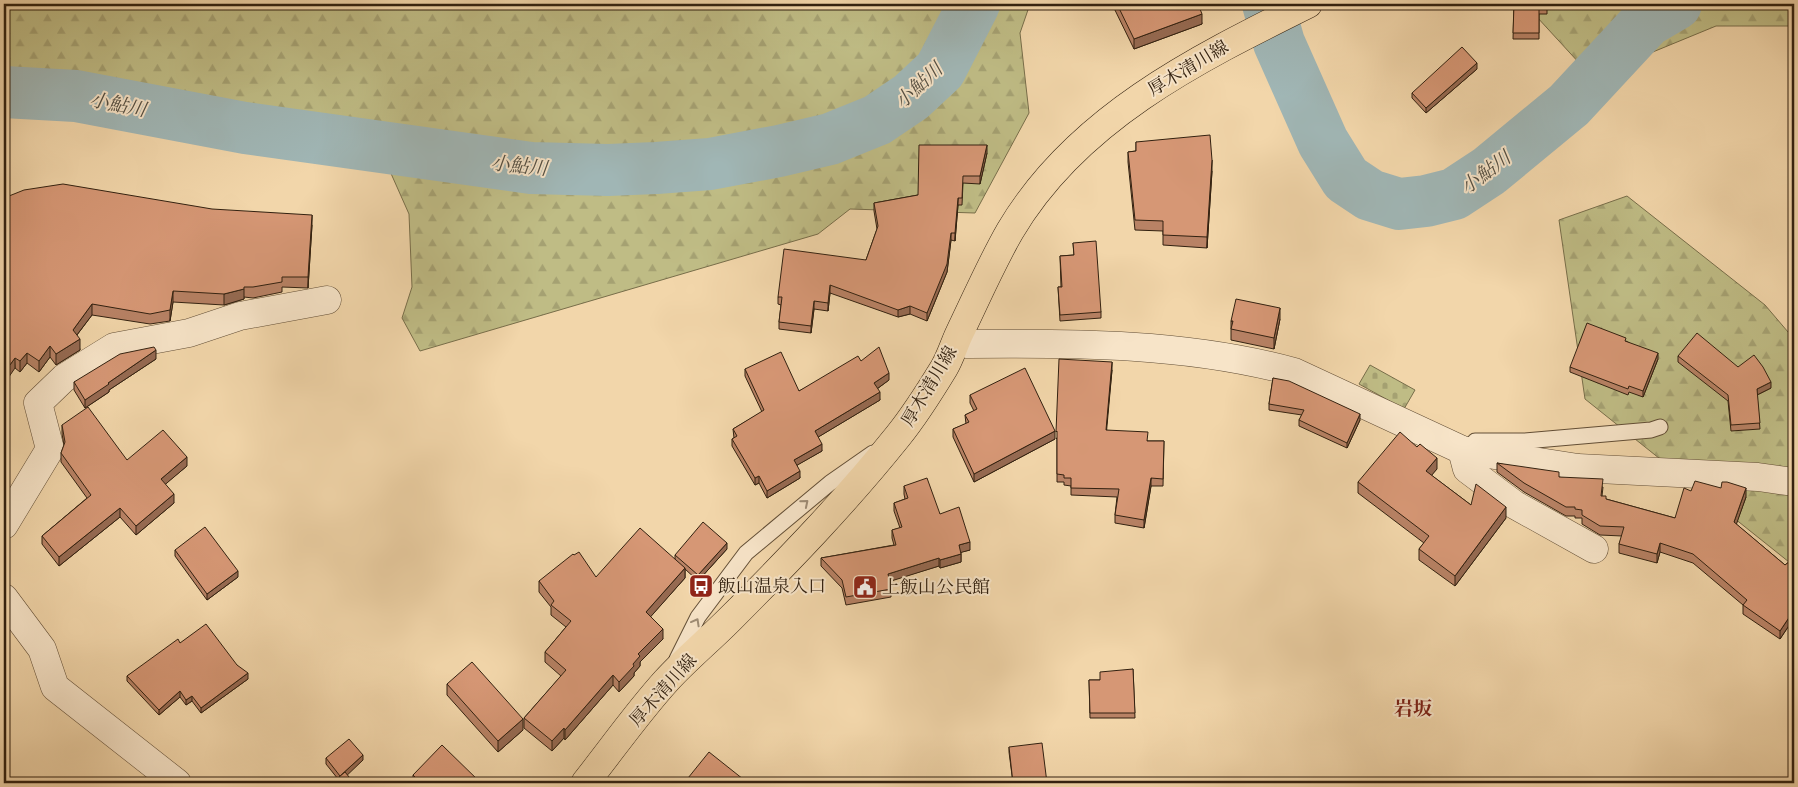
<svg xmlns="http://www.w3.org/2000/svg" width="1798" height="787" font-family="Cardo,'Noto Serif JP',serif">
<defs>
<pattern id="forest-firs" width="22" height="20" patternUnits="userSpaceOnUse" patternTransform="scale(1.25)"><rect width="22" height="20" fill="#bfbc85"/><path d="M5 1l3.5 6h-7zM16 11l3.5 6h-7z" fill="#a5a172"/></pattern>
<pattern id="cemetery-stones" width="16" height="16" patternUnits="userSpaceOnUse" patternTransform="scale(1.25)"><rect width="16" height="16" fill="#bfbc85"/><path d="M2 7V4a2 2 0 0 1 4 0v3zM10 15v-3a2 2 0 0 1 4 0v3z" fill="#a5a172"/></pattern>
</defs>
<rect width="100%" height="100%" fill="#f2d6aa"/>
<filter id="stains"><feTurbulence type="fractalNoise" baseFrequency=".004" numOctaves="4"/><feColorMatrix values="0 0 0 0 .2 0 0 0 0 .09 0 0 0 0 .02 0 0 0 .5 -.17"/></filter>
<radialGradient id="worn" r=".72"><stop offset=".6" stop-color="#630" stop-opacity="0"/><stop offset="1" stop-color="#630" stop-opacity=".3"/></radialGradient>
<g fill="url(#forest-firs)" stroke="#786e4a">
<polygon points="4,4 1030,4 1020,33 1029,113 975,213 850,209 818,234 420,351 402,318 412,287 409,214 389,169 258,149 201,108 97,93 4,89"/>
<polygon points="1525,4 1794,4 1794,26 1716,26 1592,77"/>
<polygon points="1627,196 1765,305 1794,339 1794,566 1585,399 1559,220"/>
</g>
<polygon fill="url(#cemetery-stones)" stroke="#786e4a" points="1370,365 1415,390 1404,409 1359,384"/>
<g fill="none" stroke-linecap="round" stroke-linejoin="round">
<g stroke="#a0b6b5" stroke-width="52">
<polyline points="1268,4 1279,43 1323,142 1346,179 1370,195 1399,204 1426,201 1454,194 1489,171 1569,105 1647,21 1676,4"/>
<polyline points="4,92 76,96 245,128 531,168 608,170 656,168 710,164 779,151 830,139 877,120 911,97 940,70 974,4"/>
</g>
<defs>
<g id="lane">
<polyline points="1475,441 1525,441 1651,430 1660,427"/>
<polyline points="677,659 698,617 746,553 830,483 873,453"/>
</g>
<g id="street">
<path d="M957 340 968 344C1077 343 1188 343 1294 372L1462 450 1578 468 1758 477 1794 482"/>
<polyline points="1462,450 1467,469 1515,505 1594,549"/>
<polyline points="4,525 50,449 38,403 64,378 114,347 189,333 240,316 327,300"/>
<polyline points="4,598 42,649 55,687 177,783"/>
</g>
<path id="primary" d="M585 783C612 749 637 713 666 681 685 660 708 641 729 620 788 561 846 501 898 436 915 415 930 391 944 368 950 358 954 345 959 334 976 299 991 264 1010 231 1076 119 1195 60 1308 4"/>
</defs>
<use href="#lane" stroke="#624e36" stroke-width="17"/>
<use href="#street" stroke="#624e36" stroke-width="29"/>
<use href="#primary" stroke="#322110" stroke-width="29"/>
<use href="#lane" stroke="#f7e4c8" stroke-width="15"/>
<use href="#street" stroke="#f7e4c8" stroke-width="28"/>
<use href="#primary" stroke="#f2d6aa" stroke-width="28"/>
</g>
<g fill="#b88265" stroke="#322110">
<polygon points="1112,4 1198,4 1202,24 1134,49"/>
<polygon points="1514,4 1547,4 1547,14 1539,14 1539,39 1513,39"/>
<polygon points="1477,69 1426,113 1412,98 1412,93"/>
<polygon points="1136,142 1212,171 1207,248 1163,245 1163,231 1135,230 1128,162 1128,152 1136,151"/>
<polygon points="987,153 980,184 963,183 962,205 958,205 955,241 951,240 947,272 927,321 910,314 898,317 830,293 828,311 814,309 811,333 779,329 779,322 781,305 778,304 778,297 866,260 877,229 874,211 874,203 918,195"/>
<polygon points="4,198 312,225 308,288 282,287 282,292 253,298 244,297 244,299 224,305 173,302 170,321 150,324 92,315 77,335 80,350 56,365 50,357 39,372 27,363 20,372 15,368"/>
<polygon points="1073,243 1101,312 1101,318 1060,321 1058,287 1061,287 1060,256 1074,255"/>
<polygon points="1280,319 1274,349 1231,340 1231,321"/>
<polygon points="1626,341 1658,359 1643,397 1629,392 1628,395 1570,372 1570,367"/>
<polygon points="1678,356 1738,367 1771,388 1757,395 1760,429 1731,431 1728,401 1678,362"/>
<polygon points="156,359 109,390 109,392 85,408 74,390 74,382"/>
<polygon points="861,361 889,380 877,389 880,400 818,437 822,451 797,465 800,478 767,498 759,483 755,485 732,446 732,439 734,438 733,429 762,412 745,376 745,369 799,391"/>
<polygon points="1112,370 1106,430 1148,441 1164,441 1163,486 1151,486 1144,528 1115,523 1115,515 1117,497 1071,495 1071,486 1064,485 1064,482 1057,482 1057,438 1056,439"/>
<polygon points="1273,378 1360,420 1347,448 1299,426 1299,420 1302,415 1269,410 1269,404"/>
<polygon points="970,395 1055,439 974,482 953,437 953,429 966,424 965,415 974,411 970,403"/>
<polygon points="62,425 127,460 187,466 165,484 174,503 136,535 120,517 59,566 42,544 42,536 87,498 61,462 61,453 64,445 62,434"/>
<polygon points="1497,463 1559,477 1603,487 1602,496 1606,499 1675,518 1691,491 1746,497 1736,524 1785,565 1794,558 1794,623 1792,621 1780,639 1743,614 1743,605 1693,563 1660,552 1657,563 1619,553 1619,544 1622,536 1600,535 1582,524 1582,518 1575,518 1575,516 1566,516 1524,492 1497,472"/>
<polygon points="1437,469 1431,475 1471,505 1506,518 1455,586 1419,560 1419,549 1424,543 1358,493 1358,482"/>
<polygon points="904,486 940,514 970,550 961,552 961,562 940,568 939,566 889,581 891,589 891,597 846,605 842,588 821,566 821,558 894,545 892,538 892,530 900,528 894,511 894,503 905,499 904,494"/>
<polygon points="727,549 698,581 685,569 685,578 650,617 663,639 640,662 640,666 634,673 634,676 619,692 613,685 565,740 564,738 552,751 524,728 524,718 561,676 545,662 545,652 566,627 551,615 551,607 539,592 539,581 596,577 675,559 675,555"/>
<polygon points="175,550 238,577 207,600 175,556"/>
<polygon points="180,643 237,665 248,679 201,713 192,701 186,705 180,697 159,715 127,681 127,676"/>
<polygon points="1133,669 1135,718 1090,718 1089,680 1100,680"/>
<polygon points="447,684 523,730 498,752 447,695"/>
<polygon points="1009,747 1047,783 1013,783 1009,752"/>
<polygon points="326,758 363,760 338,779 326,764"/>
<polygon points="413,775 481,783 413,783"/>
</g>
<g fill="#966a52" stroke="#322110">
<polygon points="1202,14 1202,24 1134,49 1134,39"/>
<polygon points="1477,63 1477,69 1426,113 1426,108"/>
<polygon points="987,145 987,153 980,184 980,176"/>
<polygon points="1212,160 1212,171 1207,248 1207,237"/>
<polygon points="958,198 958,205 955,241 955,233"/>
<polygon points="312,215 312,225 308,288 308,277"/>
<polygon points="951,233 951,240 947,272 927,321 927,313"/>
<polygon points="830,285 830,293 828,311 828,303"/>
<polygon points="244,289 244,299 224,305 224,294"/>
<polygon points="173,291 173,302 170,321 170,310"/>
<polygon points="814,301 814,309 811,333 811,326"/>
<polygon points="92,304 92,315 73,340 73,330"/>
<polygon points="910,306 910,314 898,317 898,310"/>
<polygon points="1280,308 1280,319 1274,349 1274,338"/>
<polygon points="80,339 80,350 56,365 56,354"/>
<polygon points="50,346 50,357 39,372 39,361"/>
<polygon points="156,350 156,359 109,390 109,392 85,408 85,400 108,383"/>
<polygon points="27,353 27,363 20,372 20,361"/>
<polygon points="1658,353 1658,359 1643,397 1643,391"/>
<polygon points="15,358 15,368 4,384 4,373"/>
<polygon points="1112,362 1112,370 1106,437 1106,430"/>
<polygon points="889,373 889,380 874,391 874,383"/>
<polygon points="1771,382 1771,388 1757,395 1757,389"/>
<polygon points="880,392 880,400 815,439 815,431"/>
<polygon points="1360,414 1360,420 1347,448 1347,443"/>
<polygon points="1055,431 1055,439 974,482 974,474"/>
<polygon points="822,444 822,451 794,467 794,460"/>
<polygon points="187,457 187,466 161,488 161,479"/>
<polygon points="1437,458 1437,469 1426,482 1426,471"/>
<polygon points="800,471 800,478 767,498 767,491"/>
<polygon points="759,476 759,483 755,485 755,478"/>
<polygon points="1151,478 1151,486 1144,528 1144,520"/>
<polygon points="1746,488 1746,497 1734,531 1734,522"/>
<polygon points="174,494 174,503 136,535 136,526"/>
<polygon points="1506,507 1506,518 1455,586 1455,576"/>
<polygon points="120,508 120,517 59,566 59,557"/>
<polygon points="970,542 970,550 959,553 959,545"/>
<polygon points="727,543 727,549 698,581 698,575"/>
<polygon points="1660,543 1660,552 1657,563 1657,554"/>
<polygon points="961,554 961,562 940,568 940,560"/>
<polygon points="939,558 939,566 888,582 888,574"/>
<polygon points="685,568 685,578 646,622 646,612"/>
<polygon points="238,571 238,577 207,600 207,594"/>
<polygon points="1792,613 1792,621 1780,639 1780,631"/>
<polygon points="663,629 663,639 640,662 640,666 634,673 634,676 619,692 619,682 638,654"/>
<polygon points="248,673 248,679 201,713 201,708"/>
<polygon points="613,675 613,685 565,740 565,730"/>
<polygon points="180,691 180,697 159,715 159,710"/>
<polygon points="192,696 192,701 186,705 186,700"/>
<polygon points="523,719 523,730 498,752 498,741"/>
<polygon points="564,728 564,738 552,751 552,741"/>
<polygon points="363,755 363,760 340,782 340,776"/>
</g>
<g fill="#d69775" stroke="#322110">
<polygon points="1117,4 1198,4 1202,14 1134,39"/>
<polygon points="1514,4 1547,4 1547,9 1539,9 1539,33 1513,33"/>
<polygon points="1462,47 1477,63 1426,108 1412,93"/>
<polygon points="1210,135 1212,160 1207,237 1163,235 1163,221 1135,220 1128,152 1136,151 1136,142"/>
<polygon points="919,145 987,145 980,176 963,176 962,198 958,198 955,233 951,233 947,264 927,313 910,306 898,310 830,285 828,303 814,301 811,326 779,322 782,297 778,297 784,249 866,260 878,226 874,203 918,195"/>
<polygon points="63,184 212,209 312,215 308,277 282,277 282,282 253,287 244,287 244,289 224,294 173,291 170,310 150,314 92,304 73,330 80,339 56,354 50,346 39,361 27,353 20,361 15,358 4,373 4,198 24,190"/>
<polygon points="1096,241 1101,312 1060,315 1058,287 1062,287 1060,256 1074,255 1073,243"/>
<polygon points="1236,299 1280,308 1274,338 1231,329 1233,321 1231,321"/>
<polygon points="1587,323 1626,338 1625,341 1658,353 1643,391 1629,386 1628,389 1570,367"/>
<polygon points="1697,333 1738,367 1754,355 1763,367 1771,382 1757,389 1760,423 1731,425 1728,395 1678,356"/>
<polygon points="154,347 156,350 108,383 109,384 85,400 74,382 120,354"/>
<polygon points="879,347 889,373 874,383 880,392 815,431 822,444 794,460 800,471 767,491 759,476 755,478 732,439 737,436 733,429 764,410 745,369 781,352 799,391 858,356 861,361"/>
<polygon points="1059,359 1112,362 1106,430 1148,432 1147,441 1164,441 1163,479 1151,478 1144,520 1115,515 1119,489 1071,488 1071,478 1064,478 1064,475 1057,474 1057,431 1056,432"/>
<polygon points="1025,368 1055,431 974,474 953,429 969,422 965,415 977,409 970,395"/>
<polygon points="1273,378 1289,381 1360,414 1347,443 1299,420 1304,410 1269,404"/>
<polygon points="88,407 127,460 163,430 187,457 161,479 174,494 136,526 120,508 59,557 42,536 91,495 61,453 65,442 62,425"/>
<polygon points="1400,432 1417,447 1420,444 1437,458 1426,471 1471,505 1476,484 1506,507 1455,576 1419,549 1429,536 1358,482"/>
<polygon points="1497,463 1559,472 1559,477 1603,479 1601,496 1606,496 1606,499 1675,518 1684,488 1691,491 1695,481 1721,488 1722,482 1727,482 1746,488 1734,522 1785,565 1794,558 1794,614 1792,613 1780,631 1743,605 1747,600 1693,554 1660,543 1657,554 1619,544 1624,527 1600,526 1582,515 1582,510 1575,509 1575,507 1566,507 1524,483"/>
<polygon points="927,478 940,514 959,507 970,542 959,545 961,554 940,560 939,558 888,574 891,589 846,597 842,580 821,558 896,545 892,530 902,527 894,503 908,498 904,486"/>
<polygon points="703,522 727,543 698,575 675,555"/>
<polygon points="205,527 238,571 207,594 175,550"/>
<polygon points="640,528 685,568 646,612 663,629 638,654 640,656 633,664 634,666 619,682 613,675 565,730 564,728 552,741 524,718 566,670 545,652 571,621 551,605 554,601 539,581 573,554 574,555 579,552 596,577"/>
<polygon points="206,624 237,665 248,673 201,708 192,696 186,700 180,691 159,710 127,676 178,639 180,643"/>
<polygon points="472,662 523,719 498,741 447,684"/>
<polygon points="1133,669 1135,713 1090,713 1089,680 1100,680 1100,672"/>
<polygon points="349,739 363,755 340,776 326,758"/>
<polygon points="1042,743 1047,783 1013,783 1009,747"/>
<polygon points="442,745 481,783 421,783 413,775"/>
<polygon points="709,752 748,783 684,783"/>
<polygon points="345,772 354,783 332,783"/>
</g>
<defs><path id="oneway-chevron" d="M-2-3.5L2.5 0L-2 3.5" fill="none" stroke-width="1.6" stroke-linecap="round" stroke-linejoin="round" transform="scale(1.25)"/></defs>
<g stroke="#9e8c75">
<use href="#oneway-chevron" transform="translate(805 503) rotate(-40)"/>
<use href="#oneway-chevron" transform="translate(696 622) rotate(-61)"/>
</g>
<defs>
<symbol id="bus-square" viewBox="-11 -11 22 22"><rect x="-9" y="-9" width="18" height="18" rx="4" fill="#8f2418" stroke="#f7e4c8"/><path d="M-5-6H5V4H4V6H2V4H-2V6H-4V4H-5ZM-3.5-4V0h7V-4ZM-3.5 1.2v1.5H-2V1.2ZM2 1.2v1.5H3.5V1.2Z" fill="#fff"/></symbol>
<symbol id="civic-square" viewBox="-11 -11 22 22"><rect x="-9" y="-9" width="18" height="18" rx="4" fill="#8f2418" stroke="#f7e4c8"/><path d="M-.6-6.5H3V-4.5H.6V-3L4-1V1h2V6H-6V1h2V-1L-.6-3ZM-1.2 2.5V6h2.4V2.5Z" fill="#fff"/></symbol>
</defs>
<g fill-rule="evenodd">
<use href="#bus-square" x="687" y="572" width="28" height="28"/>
<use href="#civic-square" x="851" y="573" width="28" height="28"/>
</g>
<g text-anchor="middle" stroke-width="4" stroke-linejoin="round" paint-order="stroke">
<g font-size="18" fill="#322110" stroke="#f7e4c8">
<text transform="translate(1188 68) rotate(-31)" y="6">厚木清川線</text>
<text transform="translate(929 386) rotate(-59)" y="6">厚木清川線</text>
<text transform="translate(663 690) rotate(-48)" y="6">厚木清川線</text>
</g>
<g font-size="18" fill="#322110" stroke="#f7e4c8" text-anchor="start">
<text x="718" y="592">飯山温泉入口</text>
<text x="882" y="593">上飯山公民館</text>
</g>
<g font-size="19" font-style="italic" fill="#534e42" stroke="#f7e4c8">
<text transform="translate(918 85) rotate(-43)" y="7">小鮎川</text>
<text transform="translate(118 104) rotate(11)" y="7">小鮎川</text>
<text transform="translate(519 165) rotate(6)" y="7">小鮎川</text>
<text transform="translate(1485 172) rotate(-37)" y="7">小鮎川</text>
</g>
<g font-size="19" font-weight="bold" fill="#7a1f14" stroke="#f7e4c8">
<text x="1413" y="715">岩坂</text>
</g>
</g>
<rect width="1798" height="787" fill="none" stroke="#f2d6aa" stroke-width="20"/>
<rect x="5" y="5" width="1788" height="777" fill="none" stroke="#322110" stroke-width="2.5"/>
<rect x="10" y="10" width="1778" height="767" fill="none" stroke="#322110"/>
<rect width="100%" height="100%" filter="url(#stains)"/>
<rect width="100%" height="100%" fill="url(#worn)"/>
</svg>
